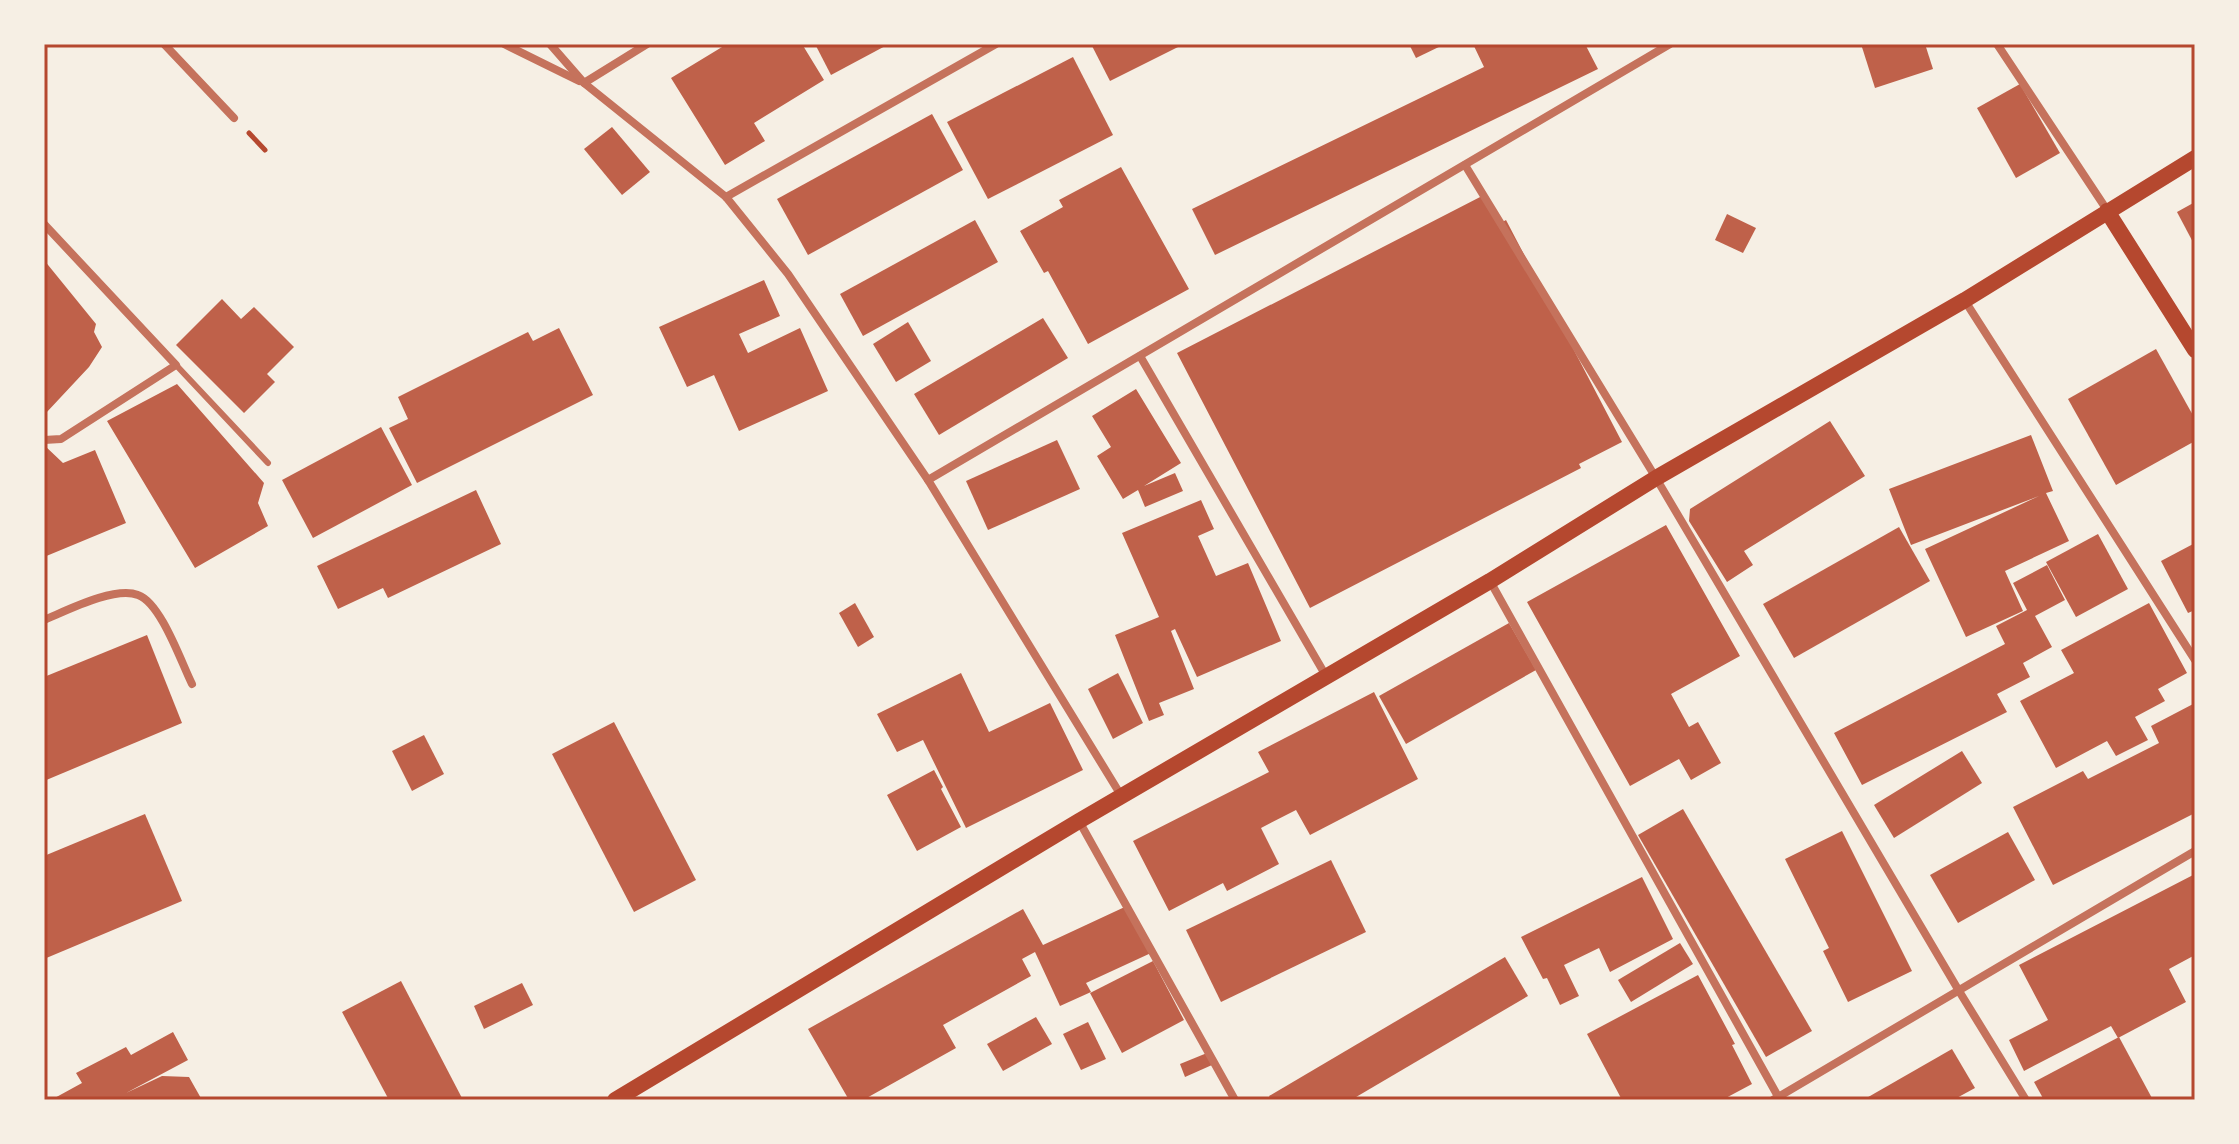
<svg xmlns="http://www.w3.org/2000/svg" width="2239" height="1144" font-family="'DM Sans',sans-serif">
<rect width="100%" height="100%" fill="#f6efe4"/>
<g fill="#bf614a">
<polygon points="727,44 802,44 824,80 754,123 765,141 725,165 671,78"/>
<polygon points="815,44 889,44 831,75"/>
<polygon points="1091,44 1184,44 1110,81"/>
<polygon points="1409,44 1445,44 1416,58"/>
<polygon points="1473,44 1585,44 1598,69 1215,255 1192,209 1484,67"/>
<polygon points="1861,44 1925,44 1933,69 1875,88"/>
<polygon points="1073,57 1113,135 988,199 947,122"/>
<polygon points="2020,84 2060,153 2016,178 1977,108"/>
<polygon points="932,114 963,170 808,255 777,199"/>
<polygon points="612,127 650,172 622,195 584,149"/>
<polygon points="1121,167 1189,289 1088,344 1048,271 1044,273 1020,231 1063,207 1059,200"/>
<polygon points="1484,195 1499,224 1506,220 1622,442 1579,464 1581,468 1310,608 1177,353"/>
<polygon points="2195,202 2195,246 2177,212"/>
<polygon points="1727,214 1756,228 1743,253 1715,240"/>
<polygon points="975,220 998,262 863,336 840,294"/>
<polygon points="44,260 96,324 94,332 102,347 89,367 46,413 44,412"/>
<polygon points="764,280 780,316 739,334 748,353 800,328 828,391 739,431 714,375 687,387 659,327"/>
<polygon points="222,299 241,319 254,307 294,347 267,374 275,382 244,413 176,345"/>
<polygon points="1043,318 1068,358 939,435 914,394"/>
<polygon points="908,322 931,361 896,382 873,344"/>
<polygon points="559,328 593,395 417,483 389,428 408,419 398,397 528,332 533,341"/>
<polygon points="2156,349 2195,419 2195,441 2116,485 2068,399"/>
<polygon points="177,384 264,483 258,503 268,526 195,568 107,421"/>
<polygon points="1136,389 1181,463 1144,486 1175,473 1183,491 1145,507 1138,490 1123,499 1097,456 1111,447 1092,416"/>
<polygon points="1830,421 1865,476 1744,551 1753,565 1727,582 1689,521 1690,509"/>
<polygon points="381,427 412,485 313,538 282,480"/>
<polygon points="2031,435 2053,491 2046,493 2069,541 2005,571 2023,611 1966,637 1925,549 2039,496 1911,545 1889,489"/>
<polygon points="1057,440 1080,489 988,530 966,481"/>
<polygon points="44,445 63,463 95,450 126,523 44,557"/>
<polygon points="476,490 501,544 388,598 383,588 338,609 317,566"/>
<polygon points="1201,500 1214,529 1198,536 1216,576 1248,563 1281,641 1197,677 1175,629 1171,631 1194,689 1159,703 1164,715 1149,721 1115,635 1159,617 1122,533"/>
<polygon points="1666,525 1740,656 1671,694 1689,727 1698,722 1721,763 1691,780 1679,759 1630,786 1527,602"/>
<polygon points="1899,527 1930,581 1794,658 1763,604"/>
<polygon points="2098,534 2128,589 2076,617 2046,562"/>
<polygon points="2195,543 2195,610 2188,613 2161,561"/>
<polygon points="2047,565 2065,600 2035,616 2052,647 2023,663 2030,677 1997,694 2007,712 1862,785 1834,733 2005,644 1996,626 2027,610 2013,583"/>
<polygon points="855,603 874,637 858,647 839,613"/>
<polygon points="2149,603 2187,673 2158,689 2165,701 2135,717 2148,740 2116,756 2107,741 2056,768 2020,701 2074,673 2061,650"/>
<polygon points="1509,623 1536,670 1406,744 1379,696"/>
<polygon points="147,635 182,723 44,781 44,677"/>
<polygon points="961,673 989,732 1050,703 1083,770 966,828 923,740 897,752 877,714"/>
<polygon points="1118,673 1143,723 1113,739 1088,689"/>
<polygon points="1374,692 1418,779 1310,835 1296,810 1261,828 1279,864 1227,891 1223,883 1169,911 1133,841 1269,772 1258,752"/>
<polygon points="2195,703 2195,813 2053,885 2013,807 2083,771 2088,779 2159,743 2151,726"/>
<polygon points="614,722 696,880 634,912 552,754"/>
<polygon points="424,735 444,774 412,791 392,751"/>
<polygon points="1962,751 1982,783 1894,838 1874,805"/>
<polygon points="934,770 943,787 941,789 961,827 917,851 887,795"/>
<polygon points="1683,809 1812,1031 1766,1057 1638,835"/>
<polygon points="145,814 182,901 44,959 44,856"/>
<polygon points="1842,831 1912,971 1848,1002 1823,951 1829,948 1785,859"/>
<polygon points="2008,832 2035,880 1958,923 1930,875"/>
<polygon points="1331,860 1366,932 1221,1002 1186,930"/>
<polygon points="2195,874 2195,955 2169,969 2186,1002 2118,1038 2111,1026 2024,1071 2009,1040 2048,1020 2019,965"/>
<polygon points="1642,877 1673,939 1610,972 1599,948 1564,965 1579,996 1560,1005 1547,978 1543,979 1521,937"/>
<polygon points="1129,905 1151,953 1086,983 1091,992 1060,1006 1035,952 1022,959 1031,976 943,1025 956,1048 863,1100 849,1100 808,1029 1023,909 1043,945"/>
<polygon points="1680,943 1693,964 1631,1002 1618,980"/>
<polygon points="1505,957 1528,996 1351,1100 1271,1100 1269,1096"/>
<polygon points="1153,961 1184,1020 1122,1053 1090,993"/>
<polygon points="1698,975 1735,1044 1732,1045 1752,1084 1722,1100 1622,1100 1587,1034"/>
<polygon points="401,981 463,1100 389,1100 342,1012"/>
<polygon points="522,983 533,1005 484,1029 474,1006"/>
<polygon points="1036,1017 1052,1044 1003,1071 987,1044"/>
<polygon points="1088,1022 1106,1059 1081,1070 1063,1034"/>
<polygon points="173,1032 188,1060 126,1093 162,1076 189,1077 202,1100 51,1100 82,1083 76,1073 126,1047 131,1055"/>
<polygon points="2119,1037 2153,1100 2044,1100 2034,1082"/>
<polygon points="1952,1049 1975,1088 1953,1100 1863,1100"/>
<polygon points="1207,1053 1212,1065 1185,1077 1180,1064"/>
</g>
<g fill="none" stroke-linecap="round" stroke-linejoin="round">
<polyline stroke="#b5482f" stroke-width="5" points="249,133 265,150"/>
<polyline stroke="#c5725c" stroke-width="6" points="176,365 268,463"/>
<g stroke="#c5725c" stroke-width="8">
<polyline points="164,44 234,118"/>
<polyline points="504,44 579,81"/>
<polyline points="550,44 584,83 726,197 788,274 928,480 1122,797"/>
<polyline points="1997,44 2107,210"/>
<polyline points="584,83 647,44"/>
<polyline points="1465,165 1656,478 1959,991 2026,1100"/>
<polyline points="726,197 996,44"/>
<polyline points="44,224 176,365 61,439 44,440"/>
<polyline points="1965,301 2195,660"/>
<polyline points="1140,356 1326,676"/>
<polyline points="928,480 1670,44"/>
<polyline points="1490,581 1780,1100"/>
<path d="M44 620C66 611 114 586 138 595 161 603 181 662 192 684"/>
<polyline points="1079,821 1235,1100"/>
<polyline points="1773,1100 2195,851"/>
</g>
<g stroke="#b5482f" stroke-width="16">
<polyline points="2107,211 2195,350"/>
<polyline points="615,1100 1079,821 1490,581 1656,478 1965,300 2195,158"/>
</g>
</g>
<rect width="2239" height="1144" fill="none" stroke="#f6efe4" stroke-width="92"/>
<rect x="46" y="46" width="2147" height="1052" fill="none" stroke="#b5482f" stroke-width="3"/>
</svg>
